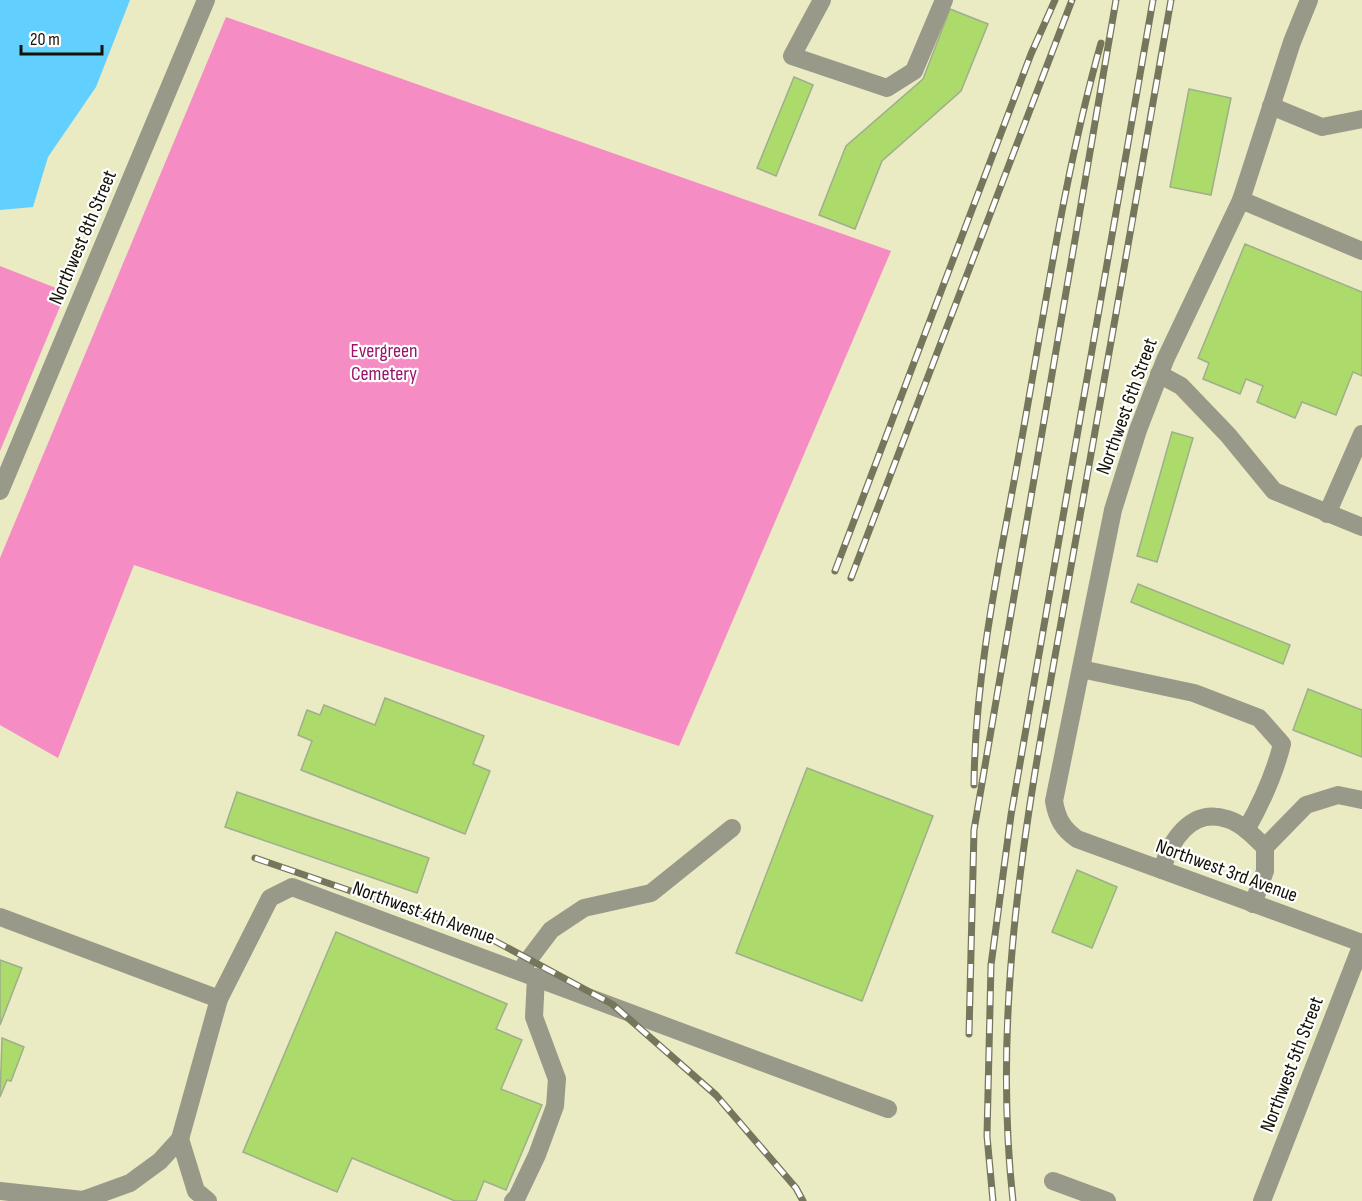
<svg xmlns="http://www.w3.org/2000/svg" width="1362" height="1201" font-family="'Sofia Sans Condensed',sans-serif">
<rect width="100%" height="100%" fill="#eaeac3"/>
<g fill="#f58cc3">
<polygon points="226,17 891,251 679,746 134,565 58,758 0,725 0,558"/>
<polygon points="0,266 66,292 0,451"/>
</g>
<polygon fill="#61d0fe" points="0,0 130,0 96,87 48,157 33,207 0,210"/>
<g fill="#acda6b" stroke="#9faf8d" stroke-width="1.5">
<polygon points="950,9 988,24 961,91 882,161 855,229 819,215 846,146 923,79"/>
<polygon points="794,77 813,85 776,176 757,168"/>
<polygon points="1189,89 1231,98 1211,195 1170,187"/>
<polygon points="1245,244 1362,292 1362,376 1353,372 1336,415 1302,402 1295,418 1257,402 1263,386 1246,379 1240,394 1203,379 1209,363 1198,358"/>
<polygon points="1172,432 1193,438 1157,562 1137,556"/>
<polygon points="1138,584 1290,645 1283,664 1131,602"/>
<polygon points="1308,689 1362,710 1362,757 1293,730"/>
<polygon points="385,698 484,736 473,764 490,771 465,834 301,770 312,741 298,735 307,710 320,715 324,705 375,725"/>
<polygon points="807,768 933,816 862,1001 736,953"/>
<polygon points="237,792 429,858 417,893 225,827"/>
<polygon points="1077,870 1117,887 1092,948 1052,932"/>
<polygon points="336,932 507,1004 496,1029 522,1040 501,1089 542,1105 506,1190 484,1181 476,1201 455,1201 352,1158 337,1192 243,1152"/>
<polygon points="0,960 22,968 0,1025"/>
<polygon points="2,1038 24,1047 11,1081 7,1080 0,1097"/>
</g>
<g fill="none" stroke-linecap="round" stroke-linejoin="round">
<g stroke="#999989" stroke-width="18">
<polyline points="822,0 792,56 887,88 914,71 944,0"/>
<path d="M1309 0 1292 42 1241 200 1165 360 1138 430 1113 510 1054 801C1057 819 1063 829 1077 839L1362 943"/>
<polyline points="1271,106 1322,127 1362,119"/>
<polyline points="1241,200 1362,251"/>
<polyline points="1159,374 1181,386 1228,435 1274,491 1362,527"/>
<polyline points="0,491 206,0"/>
<polyline points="1327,514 1362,434"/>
<path d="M1081 669 1194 693 1259 718 1282 744C1274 776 1262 802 1246 830"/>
<polyline points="1265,847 1306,805 1338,795 1362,800"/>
<path d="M1162 870C1170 841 1191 807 1227 819 1242 823 1254 837 1265 847V871L1253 904"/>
<polyline points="0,917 219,999 270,898 292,887 888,1109"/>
<polyline points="520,971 551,930 584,908 651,893 732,828"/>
<polyline points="180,1139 196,1191 208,1201"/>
<polyline points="1053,1181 1107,1201"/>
<polyline points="0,1191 83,1200 130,1183 160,1161 180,1139 219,999"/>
<polyline points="513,1201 517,1197 537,1155 555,1106 557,1079 534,1017 536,977"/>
<polyline points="1262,1201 1362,944"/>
</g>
<defs>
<g id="rail">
<polyline points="835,571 1031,54 1055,0"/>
<polyline points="851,578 1072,0"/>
<path d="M974 785C975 670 1001 556 1021 443 1045 310 1064 174 1101 43"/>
<polyline points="255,858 493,940 612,1004 716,1095 796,1188 803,1201"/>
<polyline points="969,1034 974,830 1116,0"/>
<polyline points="993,1201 987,1136 991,965 1011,815 1153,0"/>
<path d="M1013 1201C990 994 1031 792 1067 589 1102 393 1137 196 1171 0"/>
</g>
</defs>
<use href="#rail" stroke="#76765d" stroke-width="7"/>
<use href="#rail" stroke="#fff" stroke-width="4.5" stroke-dasharray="14" stroke-linecap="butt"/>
</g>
<g text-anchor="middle" stroke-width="4.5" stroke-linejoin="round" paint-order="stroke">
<g font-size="20" fill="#121205" stroke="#fff">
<text transform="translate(82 237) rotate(-67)" y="7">Northwest 8th Street</text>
<text transform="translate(1126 406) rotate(-70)" y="7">Northwest 6th Street</text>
<text transform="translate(1227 870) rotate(20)" y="7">Northwest 3rd Avenue</text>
<text transform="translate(424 912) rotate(20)" y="7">Northwest 4th Avenue</text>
<text transform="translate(1291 1064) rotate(-69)" y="7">Northwest 5th Street</text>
</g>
<g font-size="20" fill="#981469" stroke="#fff">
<text x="384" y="357">Evergreen<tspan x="384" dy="23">Cemetery</tspan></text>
</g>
</g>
<path d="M21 45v9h81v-9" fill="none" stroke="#121205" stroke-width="3"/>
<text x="30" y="45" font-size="18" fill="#121205" stroke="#ffffff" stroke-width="4.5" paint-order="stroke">20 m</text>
</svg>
